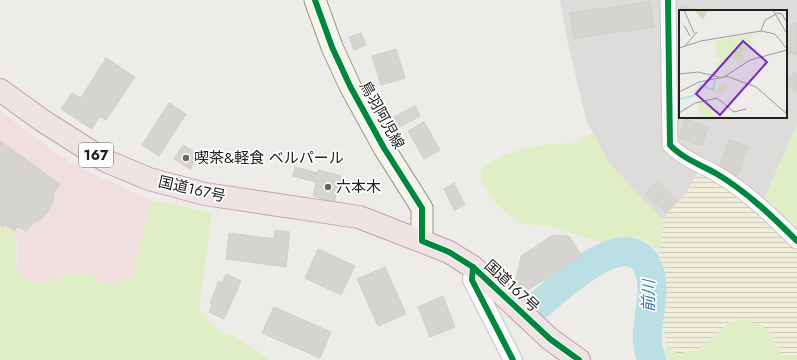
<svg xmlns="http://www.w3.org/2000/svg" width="797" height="360" font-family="Jost,'Noto Sans JP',sans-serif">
<defs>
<pattern id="farmland-rules" width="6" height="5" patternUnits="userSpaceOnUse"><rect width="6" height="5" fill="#f0eedb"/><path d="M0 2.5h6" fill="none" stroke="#ceccbc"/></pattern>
</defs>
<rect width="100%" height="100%" fill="#eeece9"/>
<path fill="#dddcda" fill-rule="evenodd" d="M560 0H797V124L759 211 699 171 685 195 662 220 609 163 586 120 567 39ZM680 11H786V117H680Z"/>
<polygon fill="#f1dfdf" points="0,111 55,152 80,168 151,200 134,273 118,284 108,286 87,275 77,272 41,282 26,281 20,277 17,268 18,233 0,227"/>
<polygon fill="url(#farmland-rules)" points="699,171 733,190 797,246 797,355 781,356 772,335 730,322 698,349 678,354 666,344 662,320 663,286 658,251 663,234 662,220 685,195"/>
<g fill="#dfeec5">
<polygon points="797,124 797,237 759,211"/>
<path d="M593 133 609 163 662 220 663 234 658 251 638 236 606 244 551 227 518 223 495 202 481 182 482 168C502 152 530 146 555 144 561 143 568 144 574 143 580 142 587 136 593 133Z"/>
<path d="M151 200 212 213 199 310 219 331 230 334 271 360H0V227L18 233C17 245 12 269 22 278 34 289 62 275 76 273 101 269 96 301 134 273Z"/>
<path d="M743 319C776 330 766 329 781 356L797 355V360H669L666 355V344L678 354 698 349 730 322Z"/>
</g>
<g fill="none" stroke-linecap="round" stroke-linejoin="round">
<path stroke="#badfe4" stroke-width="29" d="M540 304C559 288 622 228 645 262 649 269 652 279 652 288 653 312 641 336 652 360"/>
</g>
<g fill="#d6d4d1" stroke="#d2cdca">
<polygon points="650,2 654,27 574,38 570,13"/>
<polygon points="682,6 703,11 681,11"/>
<polygon points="792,23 797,24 797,55 786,52 786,44"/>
<polygon points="361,33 366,45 354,50 349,37"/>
<polygon points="396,49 405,78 381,85 372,56"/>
<polygon points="106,58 135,77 106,120 100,116 92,129 61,109 72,93 81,98"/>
<polygon points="794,72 797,76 796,92 790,86 786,88 786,80"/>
<polygon points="169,103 186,114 159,156 142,145"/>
<polygon points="415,106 420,116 398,128 392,118"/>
<polygon points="685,119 708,127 702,146 679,138"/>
<polygon points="424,122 440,150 424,159 408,131"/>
<polygon points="729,140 748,147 738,175 719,167"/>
<polygon points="0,141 60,184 53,194 53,202 48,212 41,219 34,222 26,231 18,226 14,231 5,224 3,227 0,224"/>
<polygon points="183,145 199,155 190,169 174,159"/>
<polygon points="295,167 318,173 319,170 341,176 334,202 313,196 316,182 293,176"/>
<polygon points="657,181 677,201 666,213 645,194"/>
<polygon points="454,183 465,205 454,210 444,189"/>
<polygon points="275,230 290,232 286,267 226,259 229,233 274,239"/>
<polygon points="553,235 569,236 582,256 526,291 514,289 521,256"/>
<polygon points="318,249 355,266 341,295 305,278"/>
<polygon points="385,267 406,314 378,326 357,279"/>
<polygon points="226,274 241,281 224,319 209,312 212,304 210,303 219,281 222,283"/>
<polygon points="443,296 455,327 430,337 418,307"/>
<polygon points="274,307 331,332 320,358 262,333"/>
</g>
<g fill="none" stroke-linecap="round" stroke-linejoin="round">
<defs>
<path id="minor" d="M668 0 670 145C682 158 701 165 717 174 747 192 772 216 797 241"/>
<polyline id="tertiary" points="473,267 472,280 513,360"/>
<polyline id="secondary" points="315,0 332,47 350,86 384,148 422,208 422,241"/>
<polyline id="trunk" points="0,90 43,121 106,161 149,179 205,194 359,217 449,252 473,267 550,339 579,360"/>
</defs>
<use href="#minor" stroke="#c7c6c5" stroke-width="17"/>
<use href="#tertiary" stroke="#c7c6c5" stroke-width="20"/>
<use href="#secondary" stroke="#9a997f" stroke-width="23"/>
<use href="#trunk" stroke="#c69dae" stroke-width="24"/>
<use href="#minor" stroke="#fcfcfc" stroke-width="15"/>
<use href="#tertiary" stroke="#fcfcfc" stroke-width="18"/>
<use href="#secondary" stroke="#f5f4eb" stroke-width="21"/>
<use href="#trunk" stroke="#eee4e4" stroke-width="22"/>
<defs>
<g id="cycleway">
<polyline points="315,0 332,47 350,86 384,148 422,208 422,241 449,252 473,267 550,339 579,360"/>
<path d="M668 0 670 145C682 158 701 165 717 174 747 192 772 216 797 241"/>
<polyline points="473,267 472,280 513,360"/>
</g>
</defs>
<use href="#cycleway" stroke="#fff" stroke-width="8"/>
<use href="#cycleway" stroke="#00873e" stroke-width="6"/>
</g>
<g fill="#686766" stroke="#fff" stroke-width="1.5">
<circle cx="186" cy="158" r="4"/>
<circle cx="328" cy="187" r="4"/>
</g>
<g text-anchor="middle" stroke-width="3.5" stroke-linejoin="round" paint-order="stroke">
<rect fill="#fff" stroke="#636363" stroke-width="1" x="79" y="143" width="34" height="24" rx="3"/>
<g font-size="14" font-weight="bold" fill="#202020">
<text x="96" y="160">167</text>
</g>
<g font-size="15" fill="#202020" stroke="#fff">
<text transform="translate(382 115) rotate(61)" y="5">鳥羽阿児線</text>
<text transform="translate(192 189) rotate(13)" y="5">国道167号</text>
<text transform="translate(512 286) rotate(43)" y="5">国道167号</text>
</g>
<g font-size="15" fill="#202020" stroke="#fff" text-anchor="start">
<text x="194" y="163">喫茶&amp;軽食 ベルパール</text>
<text x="336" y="192">六本木</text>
</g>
<g font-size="16" font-style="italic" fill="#3c799f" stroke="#fff">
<text transform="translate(648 296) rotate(-89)" y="6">前川</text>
</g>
</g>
<g transform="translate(679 10)">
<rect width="108" height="108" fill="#eeece9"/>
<path d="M73 24 72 33 76 34 62 43 66 50 61 54 53 47 43 51 39 57 37 53 41 50 36 47 38 38 35 31ZM43 74H48L44 84 34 83ZM30 90 35 103 39 108H26L21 104 18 93Z" fill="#dfeec5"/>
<path d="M15 0H29L24 10Z" fill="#ccdebc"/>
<path fill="none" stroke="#badfe4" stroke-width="2" d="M0 89 14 86 22 75 34 80 36 70"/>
<path fill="none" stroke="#9c9a99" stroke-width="1" d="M5 0 15 23M94 0 108 24M5 15 11 26M82 21 86 10 99 3 103 4 108 13M6 36 18 22M0 38 22 31 82 21 96 24 108 39M0 64 19 62 40 67M47 66 77 77 108 104M0 82 20 72 45 67 71 50 108 40M0 103 16 93 38 88 55 102 67 99"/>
<path fill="#7b2cbf" fill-opacity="0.15" stroke="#7b2cbf" stroke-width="2" d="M64 31 88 52 41 105 17 84Z"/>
<rect width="108" height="108" fill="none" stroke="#202020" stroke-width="2"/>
</g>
</svg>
